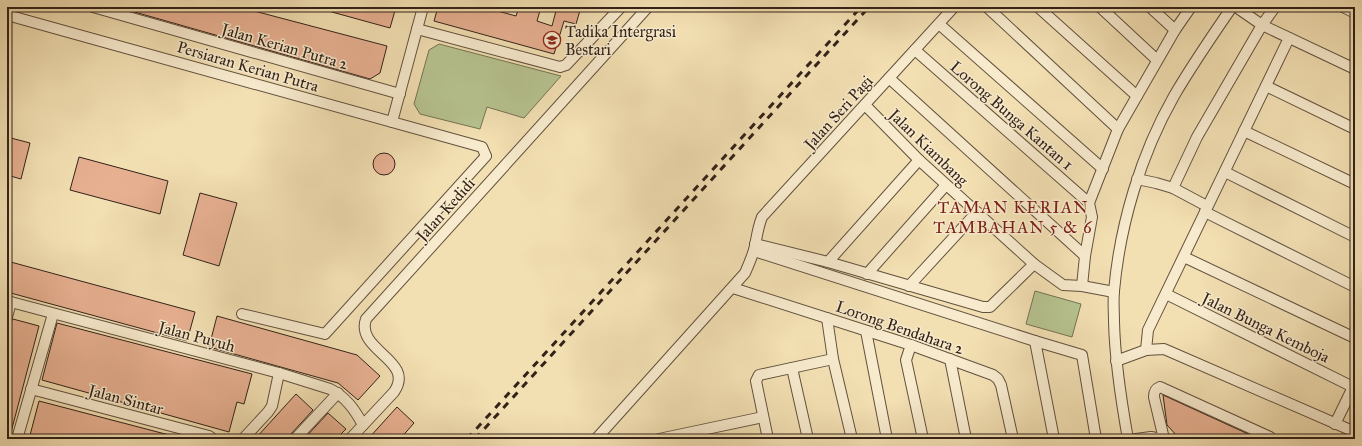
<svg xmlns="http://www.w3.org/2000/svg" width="1362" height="446" font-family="'IM FELL Great Primer',serif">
<rect width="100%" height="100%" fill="#f2dfb2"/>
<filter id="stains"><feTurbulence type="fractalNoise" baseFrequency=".005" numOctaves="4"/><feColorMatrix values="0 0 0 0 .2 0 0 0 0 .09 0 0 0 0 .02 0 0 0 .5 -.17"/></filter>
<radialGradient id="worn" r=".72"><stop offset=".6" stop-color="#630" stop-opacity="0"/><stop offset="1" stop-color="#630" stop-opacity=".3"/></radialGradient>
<g fill="#b6c390" stroke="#747254">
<polygon points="439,44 561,76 524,118 487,107 480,129 420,114 414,104 429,50"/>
<polygon points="1035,291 1081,304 1072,337 1026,324"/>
</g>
<g fill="#e7b091" stroke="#322218">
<polygon points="117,7 239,7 387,46 380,73 370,79"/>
<polygon points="321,7 396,7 390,28 321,9"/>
<polygon points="438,7 483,7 516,16 519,7 541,7 537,21 552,26 557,7 581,7 576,24 564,21 554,54 434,21"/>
<polygon points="7,137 30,143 21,179 7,175"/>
<circle cx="384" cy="164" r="11"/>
<polygon points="79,157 168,181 160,214 70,190"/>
<polygon points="200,193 237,203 219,266 183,255"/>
<polygon points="7,261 195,312 187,341 7,292"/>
<polygon points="217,316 357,355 380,376 358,400 338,383 209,347"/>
<polygon points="13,319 39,326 10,436 7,436 7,323 11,322"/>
<polygon points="57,323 252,374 244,404 237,402 229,432 42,380"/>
<polygon points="296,394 313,410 290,435 289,439 255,439"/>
<polygon points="1163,395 1259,439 1184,439 1177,436 1167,425"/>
<polygon points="39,401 173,436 172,439 29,439"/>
<polygon points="397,407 414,423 400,439 368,439"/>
<polygon points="328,413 346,429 336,439 304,439"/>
</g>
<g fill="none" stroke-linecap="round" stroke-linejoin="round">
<defs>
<g id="minor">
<polyline points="93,7 400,94"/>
<polyline points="987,7 1118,129"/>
<polyline points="1038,7 1137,96"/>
<polyline points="1100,7 1157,60"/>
<polyline points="1150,7 1175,30"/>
<polyline points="1236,7 1262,25 1355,69"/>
<polyline points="1343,7 1355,13"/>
<polyline points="7,15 482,147 486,156 325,334 242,314"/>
<polyline points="939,24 1103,169"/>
<polyline points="417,29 560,67 566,65 621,7"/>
<polyline points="915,50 1089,203"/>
<polyline points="889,78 1085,256"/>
<polyline points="1266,86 1355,129"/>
<polyline points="865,105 919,160 1034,264 1063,285 1082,286 1114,292"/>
<polyline points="392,122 423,7"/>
<polyline points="1244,131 1355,184"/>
<polyline points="1225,172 1355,237"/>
<polyline points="1137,179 1156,183 1173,188 1203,204"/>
<polyline points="1173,188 1197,137 1262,25 1275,7"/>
<polyline points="1205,212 1355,287"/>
<polyline points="755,244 828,262 983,307 990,307 1034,264"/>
<polyline points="754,251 1035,341"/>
<polyline points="1184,257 1355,338"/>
<polyline points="828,262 919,160"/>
<polyline points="867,274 946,185"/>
<polyline points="909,286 977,212"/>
<polyline points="1082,286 1085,256 1092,217 1089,203 1118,129 1175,30 1191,7"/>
<polyline points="733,288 911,345 993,375 998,379 1001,385 1013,439"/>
<polyline points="1166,294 1353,387"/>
<path d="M7 301 279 373 330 389C346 397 355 410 363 425"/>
<polyline points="7,317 11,302"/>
<polyline points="827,318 833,359 852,439"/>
<polyline points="866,331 887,439"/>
<polyline points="911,345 906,360 923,439"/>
<polyline points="1146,350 1148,330 1289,38"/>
<polyline points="950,359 966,439"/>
<polyline points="1116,361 1146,350 1164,349 1355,432"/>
<polyline points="792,368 808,439"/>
<polyline points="31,389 209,436 213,439"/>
<polyline points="1335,424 1355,383"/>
<polyline points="17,439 53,314"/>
<polyline points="243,439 268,412 272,406 279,373"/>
<polyline points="295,439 338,393"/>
<path d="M350 439 394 392C416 360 355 351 366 319L648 7"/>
<path d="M596 439 745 273C749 264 753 255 755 246 757 235 758 227 762 217L954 7"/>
<polyline points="659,439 763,417"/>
<polyline points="768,439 756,381 759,375 833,359"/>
<polyline points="1054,439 1035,341 1082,355 1096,439"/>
<path d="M1128 439C1121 400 1115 362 1114 322 1114 312 1113 301 1114 291 1120 224 1141 154 1174 96 1192 65 1212 36 1232 7"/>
<polyline points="1136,439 1151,437 1161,439"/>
<path d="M1164 439 1154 397C1154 392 1155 389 1160 387L1270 437 1272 439"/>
</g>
</defs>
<use href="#minor" stroke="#62513e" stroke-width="12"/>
<use href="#minor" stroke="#f7eacd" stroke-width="10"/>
<g stroke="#322218" stroke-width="3" stroke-dasharray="7 7" stroke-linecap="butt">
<polyline points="467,439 861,7"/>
<polyline points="475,439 869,7"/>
</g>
</g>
<defs>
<symbol id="school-ring" viewBox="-11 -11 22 22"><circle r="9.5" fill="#f7eacd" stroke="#8f2418" stroke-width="1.5"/><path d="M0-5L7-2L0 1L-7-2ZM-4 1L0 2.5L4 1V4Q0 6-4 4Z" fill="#8f2418"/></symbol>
</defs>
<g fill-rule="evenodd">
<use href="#school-ring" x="542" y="30" width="20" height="20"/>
</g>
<g text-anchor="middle" stroke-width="3" stroke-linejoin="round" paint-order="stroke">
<g font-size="16" fill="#322218" stroke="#f7eacd" text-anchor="start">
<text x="565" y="37">Tadika Intergrasi<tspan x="565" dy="18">Bestari</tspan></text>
</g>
<g font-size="16" fill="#322218" stroke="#f7eacd">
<text transform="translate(285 46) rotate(16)" y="6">Jalan Kerian Putra 2</text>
<text transform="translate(248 66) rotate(16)" y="6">Persiaran Kerian Putra</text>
<text transform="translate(838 112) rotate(-48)" y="6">Jalan Seri Pagi</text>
<text transform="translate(1012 115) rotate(41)" y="6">Lorong Bunga Kantan 1</text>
<text transform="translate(929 147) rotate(44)" y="6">Jalan Kiambang</text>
<text transform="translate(445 209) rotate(-48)" y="6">Jalan Kedidi</text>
<text transform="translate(900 327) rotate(19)" y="6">Lorong Bendahara 2</text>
<text transform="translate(1266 327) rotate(26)" y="6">Jalan Bunga Kemboja</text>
<text transform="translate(197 336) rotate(15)" y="6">Jalan Puyuh</text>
<text transform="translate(126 399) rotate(15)" y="6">Jalan Sintar</text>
</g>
<g font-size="17" letter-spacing="1" fill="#7a1f14" stroke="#f7eacd">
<text x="1013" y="213">TAMAN KERIAN<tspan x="1013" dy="20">TAMBAHAN 5 &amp; 6</tspan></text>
</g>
</g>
<rect width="1362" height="446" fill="none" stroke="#f2dfb2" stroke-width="24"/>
<rect x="8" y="8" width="1346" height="430" fill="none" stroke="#322218" stroke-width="2"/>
<rect x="12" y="12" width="1338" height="422" fill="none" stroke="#322218"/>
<rect width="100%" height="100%" filter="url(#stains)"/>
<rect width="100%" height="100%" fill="url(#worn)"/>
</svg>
